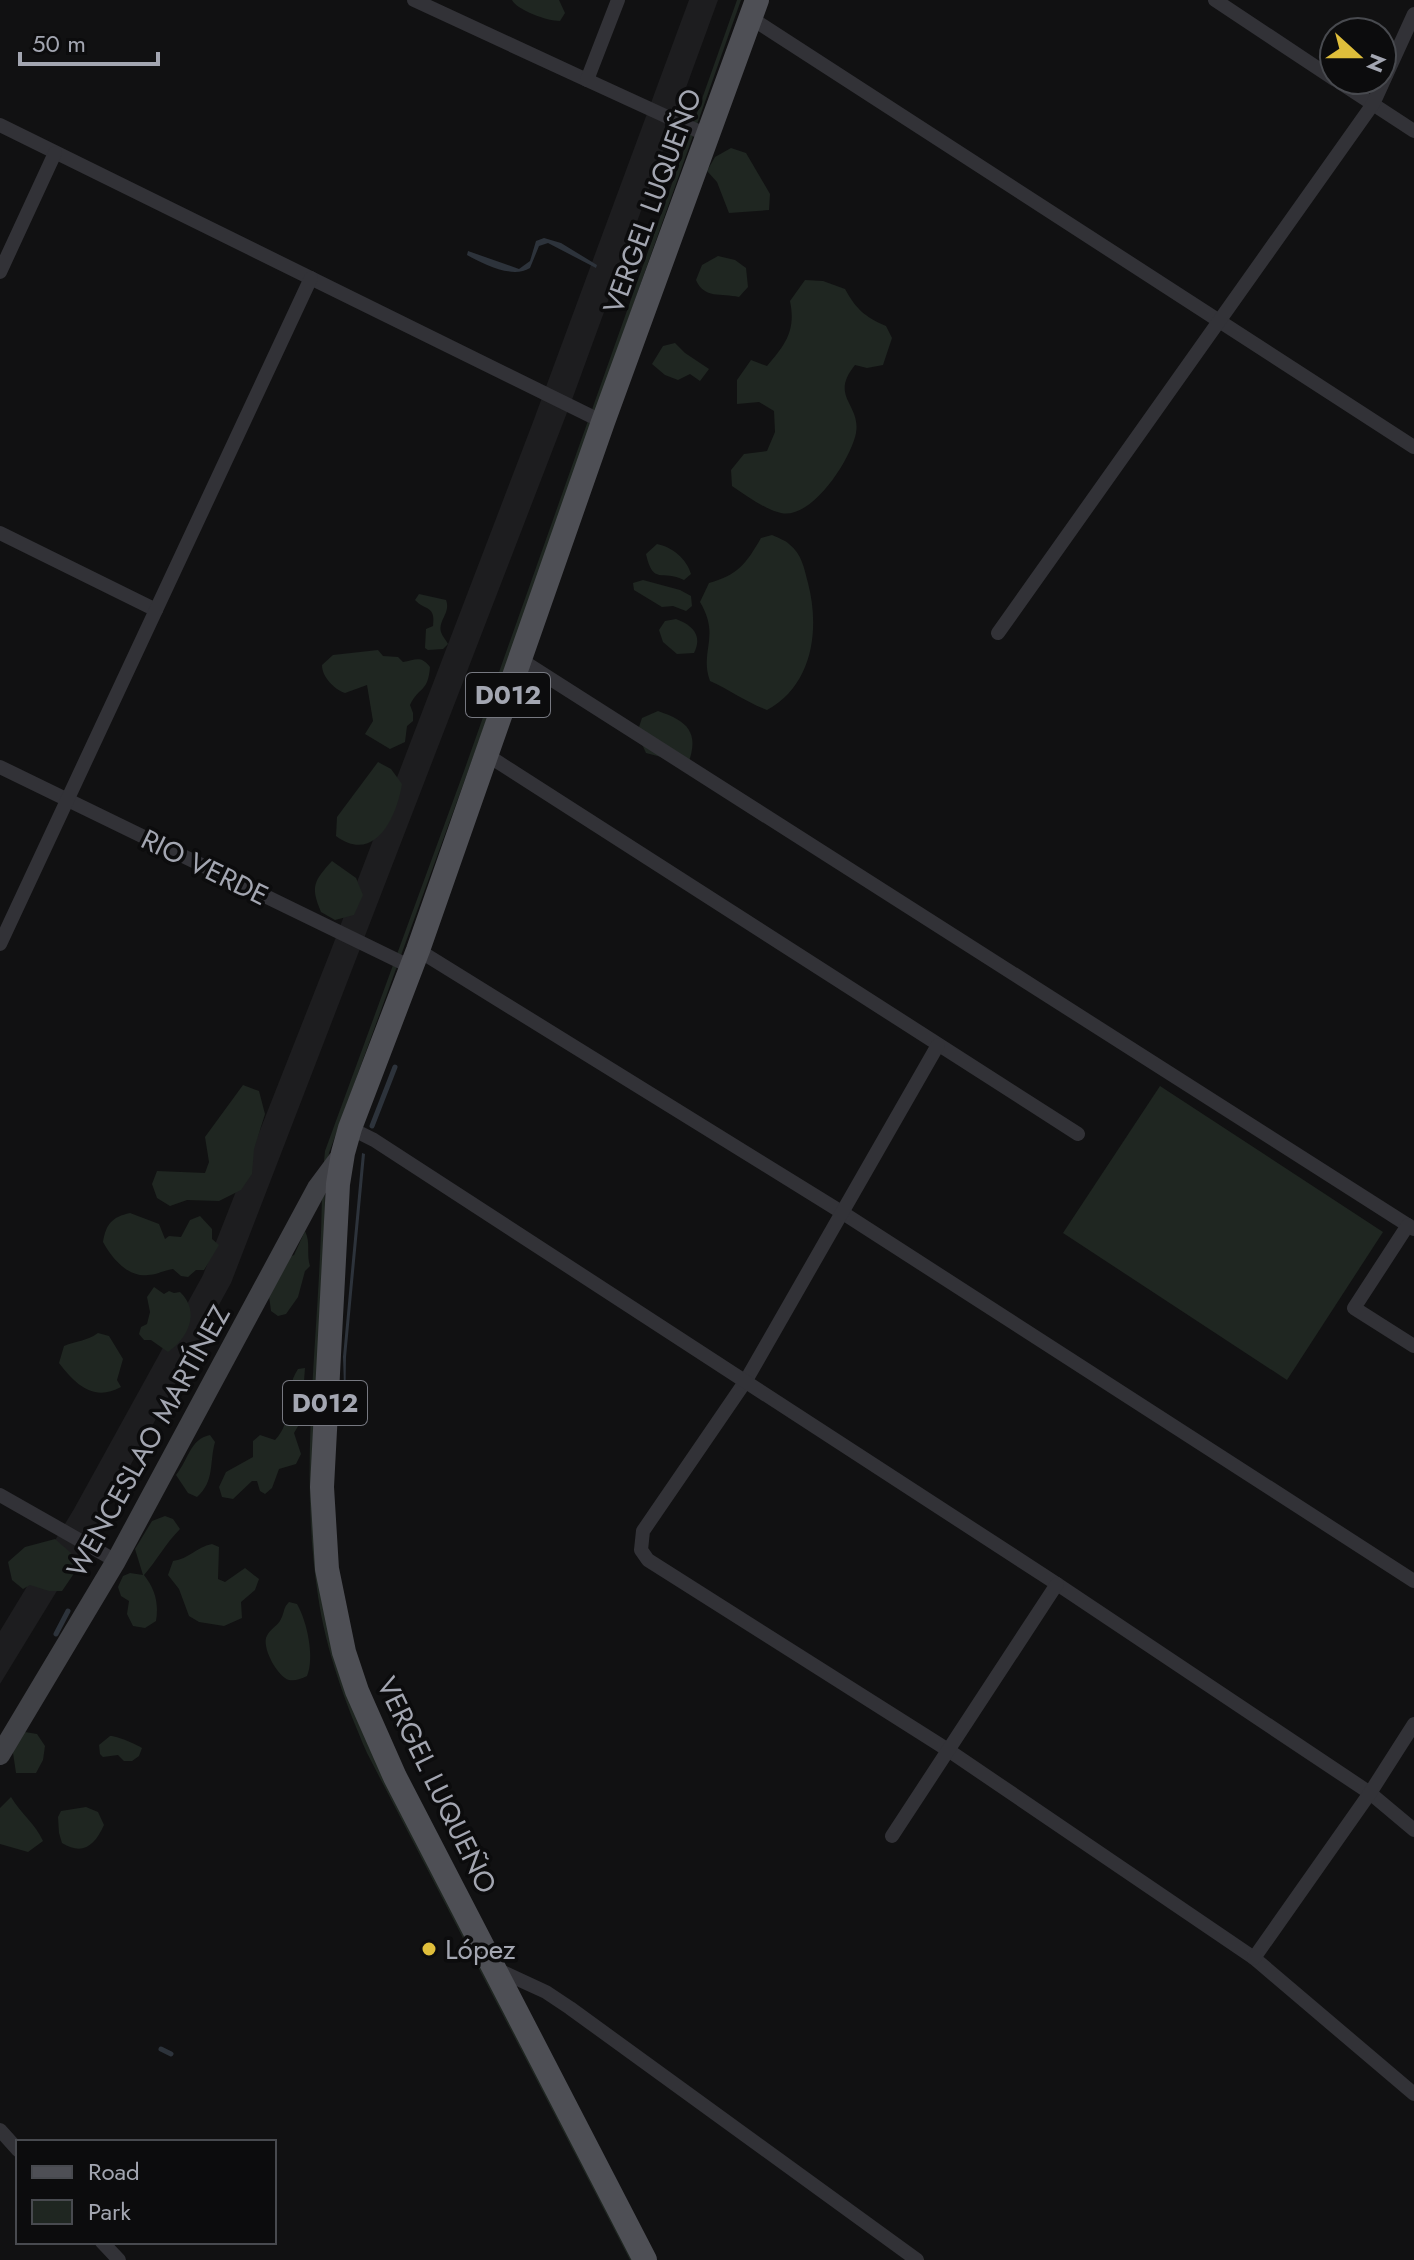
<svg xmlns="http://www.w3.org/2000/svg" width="1414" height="2260" font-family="Jost,sans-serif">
<rect width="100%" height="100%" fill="#111112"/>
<polygon fill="#1d1d1f" points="689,0 718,0 573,397 231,1283 99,1522 0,1684 0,1631 74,1509 203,1275 331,950 533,422"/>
<g fill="#1f2621">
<path d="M512 0H559L565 13 560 21C547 21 517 10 512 0Z"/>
<path d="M737 0H741L479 741 329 1153 325 1182 322 1597 635 2260H630L367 1753C345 1702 326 1651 318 1596 297 1460 322 1320 322 1182L325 1151 464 771Z"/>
<polygon points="731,148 746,153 770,194 769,210 729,213 717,182 707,171 715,157"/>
<path d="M718 256 735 260 746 268 748 287 739 297C721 293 704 299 696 280L702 265Z"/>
<path d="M805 280 823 281 845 289C856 309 865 317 886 326L892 338 883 365 867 368 855 365C829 397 861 404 856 433 851 459 812 520 781 513 764 509 747 496 732 486L731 470 744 454 767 451 775 432 774 411 759 402 737 404V380L751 360 767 366C786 344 796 330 790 301Z"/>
<polygon points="675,343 685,353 709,369 700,381 690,374 678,380 665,375 652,364 663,346"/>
<path d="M772 535C778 538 785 540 789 544 802 554 804 568 808 583 820 629 813 685 767 710 746 702 730 690 710 681 699 651 721 637 700 602L709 583C738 575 746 564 761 538Z"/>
<path d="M657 544C672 547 687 559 691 574L684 580C662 569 653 586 646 554Z"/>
<polygon points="643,580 680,590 691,596 692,606 686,611 673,606 662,607 634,590 633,583"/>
<path d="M419 594 446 600C451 613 438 620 441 632 442 636 446 640 448 644L443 649 428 650 425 648 426 629 433 626C436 605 425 611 415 600Z"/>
<path d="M676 619C692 625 703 635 694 653L677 654 663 642 659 630 665 621Z"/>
<path d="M378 650 383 656 398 657 403 662C415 660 421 655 430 667 428 693 419 686 410 705L413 713V721L407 726 405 742 390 749 365 734 373 721 367 685 345 693C334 689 322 677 322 665L333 655Z"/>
<path d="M658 711C687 721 700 732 688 764L646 753 637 733 642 718Z"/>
<path d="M378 762 391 769 402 784C397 816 375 865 336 836L337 817Z"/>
<path d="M332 861 356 878 363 895 354 915 335 920 321 912C310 886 314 881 332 861Z"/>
<polygon points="243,1085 259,1091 265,1114 254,1149 252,1174 241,1190 219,1201 187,1200 170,1206 157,1198 152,1184 157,1171 205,1173 209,1162 205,1137"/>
<polygon points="1160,1086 1383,1232 1287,1380 1063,1233"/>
<path d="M130 1213 159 1224 165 1239 169 1236 181 1237 190 1220 200 1216 212 1229V1239L219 1245 204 1270H196L188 1277 181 1276 173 1269C165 1270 156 1275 148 1275 128 1278 111 1257 103 1242 106 1224 112 1217 130 1213Z"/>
<path d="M305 1231C311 1243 306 1253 310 1266L305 1271 298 1297 286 1314 278 1316 271 1311 269 1296 284 1259 294 1255Z"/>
<path d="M154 1287 164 1294 169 1291 174 1293 180 1292C201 1312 188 1338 168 1352L151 1340H144L139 1334 141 1327 147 1324 150 1312 147 1297Z"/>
<path d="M98 1333 109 1336 123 1359 117 1380 121 1387C94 1402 76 1385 59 1363L64 1346C76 1341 87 1341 98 1333Z"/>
<path d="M305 1368 301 1421 294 1433 301 1454 296 1464 279 1469 272 1488 265 1494 260 1491 257 1481H252L233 1499 222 1497 219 1487 226 1472 253 1457V1441L260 1435 275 1440C295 1420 283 1391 298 1369Z"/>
<path d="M210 1435 215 1442C209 1464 215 1481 197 1497L188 1493 176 1475C189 1459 190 1439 210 1435Z"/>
<path d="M165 1516 173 1519 180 1529C165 1544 158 1559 144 1575 155 1589 159 1603 156 1621L145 1628 133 1626 127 1614 129 1601 121 1596 118 1587 123 1576 130 1573 143 1575 135 1549 152 1521Z"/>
<polygon points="55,1539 71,1553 75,1572 62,1591 49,1591 30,1585 23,1589 12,1580 8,1562 25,1547"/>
<path d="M212 1544 219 1547 218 1579 225 1582 245 1568 259 1579 255 1590 241 1602 242 1618 224 1626 199 1622 189 1616 179 1589 168 1575 173 1561C189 1559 196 1547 212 1544Z"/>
<path d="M289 1602 297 1604C307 1621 315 1658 307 1676 301 1679 295 1681 289 1680 278 1677 263 1650 266 1638 269 1629 278 1626 281 1619 285 1611 283 1608 289 1602Z"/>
<polygon points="25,1732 37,1734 45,1746 43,1760 36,1773 16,1773 12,1746"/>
<path d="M110 1736C117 1736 136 1744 142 1748L139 1756 132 1761H124L118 1755 103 1757 100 1754 99 1745Z"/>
<path d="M11 1797C21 1814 35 1823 43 1841L28 1852 0 1844V1808Z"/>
<path d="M86 1807 98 1812 104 1825C95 1845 83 1856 62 1843L59 1833 58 1817 61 1811Z"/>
</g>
<g fill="#2d333b">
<path d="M544 238 561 243 597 265 596 268 548 243 539 246 530 268C512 279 484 264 467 255L468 251 519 269 530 261 536 241Z"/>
<polygon points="362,1153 365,1154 346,1357 345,1415 343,1357"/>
</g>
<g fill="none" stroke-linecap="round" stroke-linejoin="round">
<g stroke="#2d333b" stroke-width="5">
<polyline points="372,1126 395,1067"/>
<polyline points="56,1634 68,1611"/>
<polyline points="161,2049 171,2054"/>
</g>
<g stroke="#323237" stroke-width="14">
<polyline points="414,0 587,80"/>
<polyline points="618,0 587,80 709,136"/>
<polyline points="1215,0 1334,79"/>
<polyline points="751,18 1414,447"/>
<polyline points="1336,80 1414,131"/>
<polyline points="0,125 603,422"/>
<polyline points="0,272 55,153"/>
<polyline points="0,533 156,610"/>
<polyline points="998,633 1373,104 1414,14"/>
<polyline points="521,660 1414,1229"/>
<polyline points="487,755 1078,1134"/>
<polyline points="0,767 411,967"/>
<polyline points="0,944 311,278"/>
<polyline points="418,950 843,1213 1414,1581"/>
<polyline points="938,1045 745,1382 643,1531 641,1550 648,1560 948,1750 1254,1958 1414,2094"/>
<polyline points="350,1128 374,1140 1057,1584 1370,1793 1414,1830"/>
<polyline points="1408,1225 1354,1308 1414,1346"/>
<polyline points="0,1495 116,1561"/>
<polyline points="892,1836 1057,1584"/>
<polyline points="1254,1958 1370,1793 1414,1724"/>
<polyline points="494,1968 546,1992 570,2008 917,2260"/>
<polyline points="0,2130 18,2150"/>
<polyline points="102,2242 119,2260"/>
</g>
<polyline stroke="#404146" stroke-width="20" points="0,1755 116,1561 317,1188 343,1153"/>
<polyline stroke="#4e4f55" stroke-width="24" points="645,2260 395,1777 357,1691 344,1652 327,1569 322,1487 338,1184 343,1153 350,1128 418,950 603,422 757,0"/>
</g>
<circle fill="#dfbe3b" stroke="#0c0c0d" stroke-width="3" cx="429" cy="1949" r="8"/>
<g text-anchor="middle" stroke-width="7" stroke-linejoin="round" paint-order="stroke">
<g fill="#0c0c0d" stroke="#767880" stroke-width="2">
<rect x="466" y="673" width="84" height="44" rx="6"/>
<rect x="283" y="1381" width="84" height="44" rx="6"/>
</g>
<g font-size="26" font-weight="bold" fill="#a3a6b1">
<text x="508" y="704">D012</text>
<text x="325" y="1412">D012</text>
</g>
<g font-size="28" fill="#a3a6b1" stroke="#0c0c0d">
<text transform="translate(652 201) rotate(-70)" y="10">VERGEL LUQUEÑO</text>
<text transform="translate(205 867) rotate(26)" y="10">RIO VERDE</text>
<text transform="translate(148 1441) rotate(-61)" y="10">WENCESLAO MARTÍNEZ</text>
<text transform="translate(437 1785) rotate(64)" y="10">VERGEL LUQUEÑO</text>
</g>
<g font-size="28" fill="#a3a6b1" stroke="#0c0c0d" text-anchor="start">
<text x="445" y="1959">López</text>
</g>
</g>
<rect x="16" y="2140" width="260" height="104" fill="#0c0c0d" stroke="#484a4f" stroke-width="2"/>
<rect x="32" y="2166" width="40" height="12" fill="#4e4f55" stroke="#484a4f" stroke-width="2"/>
<text x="88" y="2180" font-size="24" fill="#a3a6b1">Road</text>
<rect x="32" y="2200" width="40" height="24" fill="#1f2621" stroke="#484a4f" stroke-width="2"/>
<text x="88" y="2220" font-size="24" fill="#a3a6b1">Park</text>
<g transform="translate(1358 56) rotate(111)"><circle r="38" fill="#0c0c0d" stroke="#484a4f" stroke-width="2"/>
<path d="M0-6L14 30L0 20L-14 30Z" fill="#dfbe3b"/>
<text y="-12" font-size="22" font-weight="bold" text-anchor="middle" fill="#a3a6b1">N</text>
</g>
<path d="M20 52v12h138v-12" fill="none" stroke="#a3a6b1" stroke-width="4"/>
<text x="32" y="52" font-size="24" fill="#a3a6b1" stroke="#0c0c0d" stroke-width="6" paint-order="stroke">50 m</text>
</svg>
